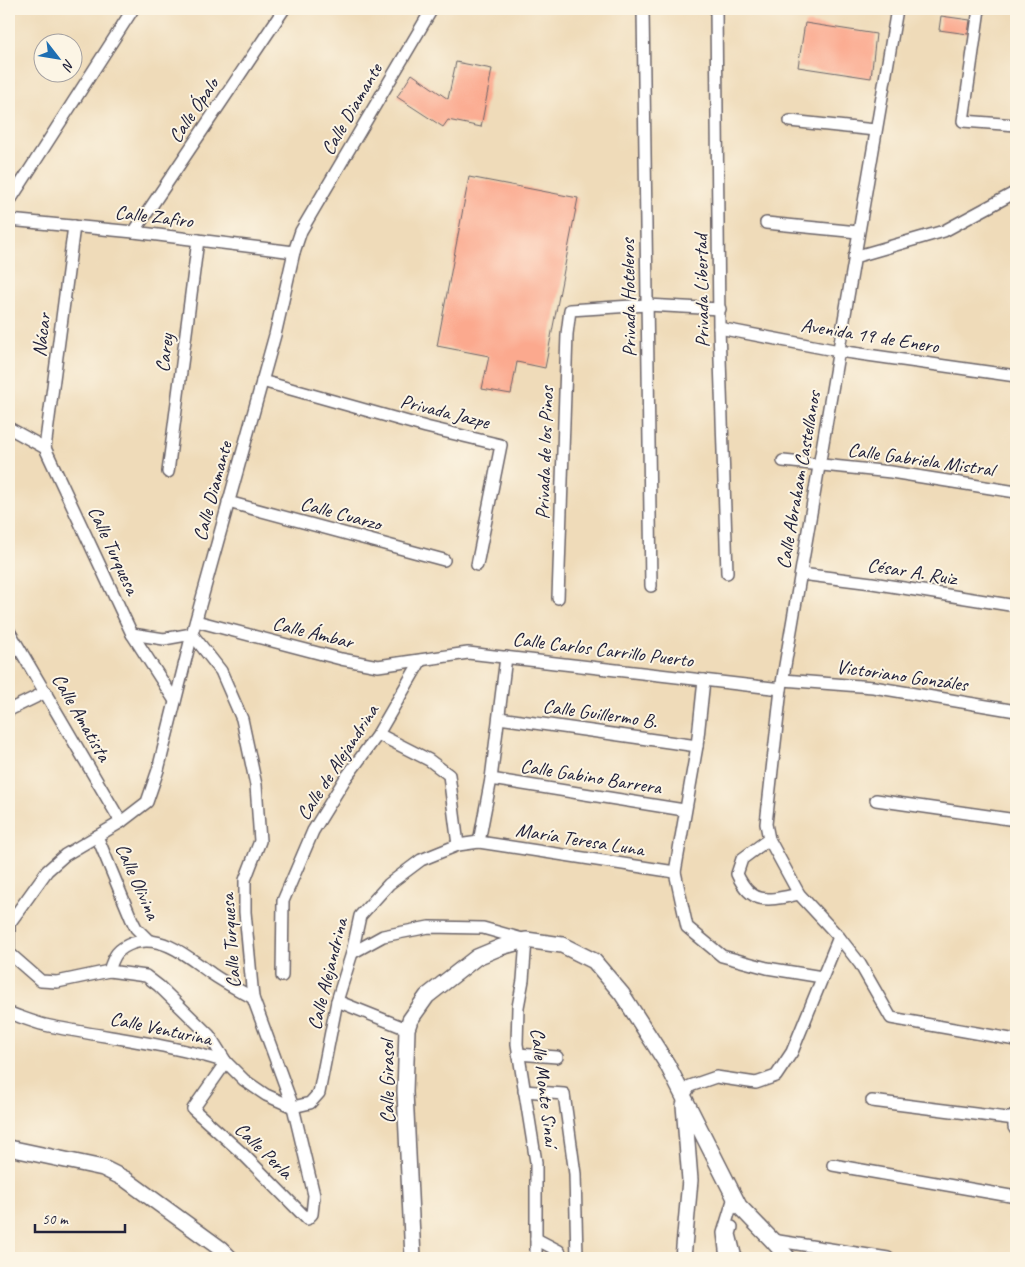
<svg xmlns="http://www.w3.org/2000/svg" width="1025" height="1267" font-family="Caveat,sans-serif">
<rect width="100%" height="100%" fill="#fcf5e5"/>
<filter id="ink" filterUnits="userSpaceOnUse"><feTurbulence type="fractalNoise" baseFrequency=".02" numOctaves="2"/><feDisplacementMap in="SourceGraphic" scale="10" xChannelSelector="R" yChannelSelector="G"/><feConvolveMatrix kernelMatrix="1 2 1 2 8 2 1 2 1" color-interpolation-filters="sRGB"/></filter>
<filter id="wash" filterUnits="userSpaceOnUse"><feTurbulence type="fractalNoise" baseFrequency=".0096" numOctaves="4" result="noise"/><feDisplacementMap in="SourceGraphic" scale="20" xChannelSelector="R" yChannelSelector="G"/><feGaussianBlur stdDeviation="1.12" result="paint"/><feColorMatrix in="noise" values="0 0 0 0 0 0 0 0 0 0 0 0 0 0 0 0 0 1.4 0 .05"/><feComposite in="paint" operator="in"/></filter>
<g filter="url(#wash)">
<rect width="100%" height="100%" fill="#efdbb9"/>
<g id="blocks">
<g fill="#fba98e">
<polygon points="941,16 970,20 968,34 939,30"/>
<polygon points="805,23 876,34 871,78 798,67"/>
<polygon points="456,62 492,69 481,127 448,120 443,127 397,97 412,74 448,99"/>
<polygon points="469,177 578,198 545,368 517,362 511,394 482,389 489,356 437,346"/>
</g>
</g>
</g>
<g filter="url(#ink)">
<use href="#blocks" fill-opacity="0" stroke="#6a6367" stroke-width="1"/>
<g fill="none" stroke-linecap="round" stroke-linejoin="round">
<defs>
<g id="street">
<polyline points="643,9 651,586"/>
<polyline points="716,9 719,328 727,573"/>
<polyline points="897,9 781,689 766,824 769,839 799,894 839,937 860,964 891,1018 1016,1040"/>
<polyline points="979,9 963,121 1016,125"/>
<polyline points="790,121 875,130"/>
<polyline points="9,202 133,9"/>
<polyline points="9,220 134,232 294,252"/>
<polyline points="766,223 858,232"/>
<polyline points="134,232 284,9"/>
<polyline points="854,257 944,231 1016,192"/>
<polyline points="719,328 839,351 1016,376"/>
<polyline points="262,381 426,427 501,445 477,565"/>
<polyline points="9,428 45,448 132,634 175,701"/>
<polyline points="45,448 74,226"/>
<polyline points="783,461 891,472 1016,492"/>
<polyline points="168,472 198,240"/>
<polyline points="228,502 444,560"/>
<polyline points="801,574 872,583 1016,606"/>
<polyline points="558,598 567,334 570,310 647,305 720,309"/>
<polyline points="196,621 341,659 378,666 468,653 781,689"/>
<polyline points="9,631 121,822"/>
<polyline points="132,634 164,639 192,634 221,671 242,719 256,785 260,841 245,880 245,912 253,998 293,1107 314,1195 312,1214 307,1219 243,1154 193,1109 226,1062"/>
<polyline points="704,680 697,746 675,872 687,927 722,956 767,968 822,977"/>
<polyline points="783,680 873,687 1016,711"/>
<polyline points="9,710 46,692"/>
<polyline points="499,718 697,746"/>
<polyline points="378,734 429,760 449,775 458,845"/>
<polyline points="491,779 684,810"/>
<polyline points="876,800 1016,820"/>
<polyline points="97,836 131,918 136,928 148,940"/>
<path d="M769 839 742 859 737 874C752 907 770 900 799 894"/>
<polyline points="479,842 491,779 506,657"/>
<polyline points="9,953 9,924 47,871 65,855 121,822 147,802 158,770 192,634 275,335 294,252 301,231 432,9"/>
<path d="M9 953 41 981 57 982 109 971C114 955 117 949 133 943 164 934 189 958 212 974 225 983 239 990 253 998"/>
<polyline points="352,953 383,936 429,927 483,928 526,940 523,980 518,1007 517,1044 536,1162 536,1258"/>
<polyline points="109,971 146,976 159,986 209,1035 226,1062 244,1080 266,1095 293,1107"/>
<polyline points="282,976 283,901 313,831 345,779 378,734 421,660"/>
<polyline points="337,1001 407,1029"/>
<path d="M9 1013C21 1017 33 1022 45 1025 106 1038 167 1043 226 1062"/>
<polyline points="518,1054 557,1057"/>
<polyline points="524,1091 564,1094 575,1174 577,1258"/>
<polyline points="683,1098 690,1086 716,1077 756,1083 776,1076 792,1052 839,937"/>
<polyline points="872,1101 1015,1119"/>
<polyline points="293,1107 310,1103 319,1093 337,1001 352,953 360,916 389,884 421,860 458,845 479,842 675,872"/>
<polyline points="833,1165 1016,1197"/>
<polyline points="732,1227 730,1234 736,1258"/>
<polyline points="536,1239 559,1251 563,1258"/>
<polyline points="772,1240 888,1258"/>
<polyline points="726,1258 723,1233 734,1197"/>
</g>
<g id="secondary">
<polyline points="1016,1116 1016,1127"/>
<polyline points="9,1148 103,1168 125,1179 221,1249 230,1258"/>
<polyline points="413,1258 405,1092 407,1029 410,1020 427,996 477,957 501,947 526,940 562,945 594,961 622,994 667,1064 739,1206 772,1240 788,1258"/>
<polyline points="683,1258 690,1180 684,1105"/>
</g>
</defs>
<use href="#street" stroke="#6a6367" stroke-width="14"/>
<use href="#secondary" stroke="#6a6367" stroke-width="18"/>
<use href="#street" stroke="#fff" stroke-width="11"/>
<use href="#secondary" stroke="#fff" stroke-width="15"/>
</g>
</g>
<g text-anchor="middle" stroke-width="4" stroke-linejoin="round" paint-order="stroke">
<g font-size="20" fill="#22223b" stroke="#fcf5e5">
<text transform="translate(351 109) rotate(-60)" y="7">Calle Diamante</text>
<text transform="translate(193 110) rotate(-56)" y="7">Calle Ópalo</text>
<text transform="translate(154 216) rotate(7)" y="7">Calle Zafiro</text>
<text transform="translate(701 291) rotate(-91)" y="7">Privada Libertad</text>
<text transform="translate(628 298) rotate(-91)" y="7">Privada Hoteleros</text>
<text transform="translate(41 335) rotate(-83)" y="7">Nácar</text>
<text transform="translate(870 335) rotate(9)" y="7">Avenida 19 de Enero</text>
<text transform="translate(164 353) rotate(-83)" y="7">Carey</text>
<text transform="translate(445 411) rotate(14)" y="7">Privada Jazpe</text>
<text transform="translate(544 453) rotate(-88)" y="7">Privada de los Pinos</text>
<text transform="translate(921 459) rotate(8)" y="7">Calle Gabriela Mistral</text>
<text transform="translate(798 480) rotate(-80)" y="7">Calle Abraham Castellanos</text>
<text transform="translate(212 491) rotate(-75)" y="7">Calle Diamante</text>
<text transform="translate(341 513) rotate(15)" y="7">Calle Cuarzo</text>
<text transform="translate(114 550) rotate(65)" y="7">Calle Turquesa</text>
<text transform="translate(912 571) rotate(9)" y="7">César A. Ruiz</text>
<text transform="translate(313 632) rotate(14)" y="7">Calle Ámbar</text>
<text transform="translate(603 649) rotate(7)" y="7">Calle Carlos Carrillo Puerto</text>
<text transform="translate(902 675) rotate(8)" y="7">Victoriano Gonzáles</text>
<text transform="translate(600 713) rotate(8)" y="7">Calle Guillermo B.</text>
<text transform="translate(82 717) rotate(60)" y="7">Calle Amatista</text>
<text transform="translate(337 762) rotate(-57)" y="7">Calle de Alejandrina</text>
<text transform="translate(591 776) rotate(9)" y="7">Calle Gabino Barrera</text>
<text transform="translate(580 839) rotate(9)" y="7">María Teresa Luna</text>
<text transform="translate(138 881) rotate(66)" y="7">Calle Olivina</text>
<text transform="translate(230 941) rotate(-94)" y="7">Calle Turquesa</text>
<text transform="translate(327 974) rotate(-76)" y="7">Calle Alejandrina</text>
<text transform="translate(161 1028) rotate(12)" y="7">Calle Venturina</text>
<text transform="translate(387 1082) rotate(-90)" y="7">Calle Girasol</text>
<text transform="translate(545 1087) rotate(83)" y="7">Calle Monte Sinaí</text>
<text transform="translate(264 1150) rotate(44)" y="7">Calle Perla</text>
</g>
</g>
<rect width="1025" height="1267" fill="none" stroke="#fcf5e5" stroke-width="30"/>
<g transform="translate(58 58) rotate(121)"><circle r="24" fill="#fcf5e5" stroke="#a5a1a1"/>
<path d="M0-4L9 19L0 12L-9 19Z" fill="#1f6fb2"/>
<text y="-8" font-size="14" font-weight="bold" text-anchor="middle" fill="#22223b">N</text>
</g>
<path d="M35 1224v8h90v-8" fill="none" stroke="#22223b" stroke-width="2.5"/>
<text x="42" y="1224" font-size="15" fill="#22223b" stroke="#fcf5e5" stroke-width="4" paint-order="stroke">50 m</text>
</svg>
